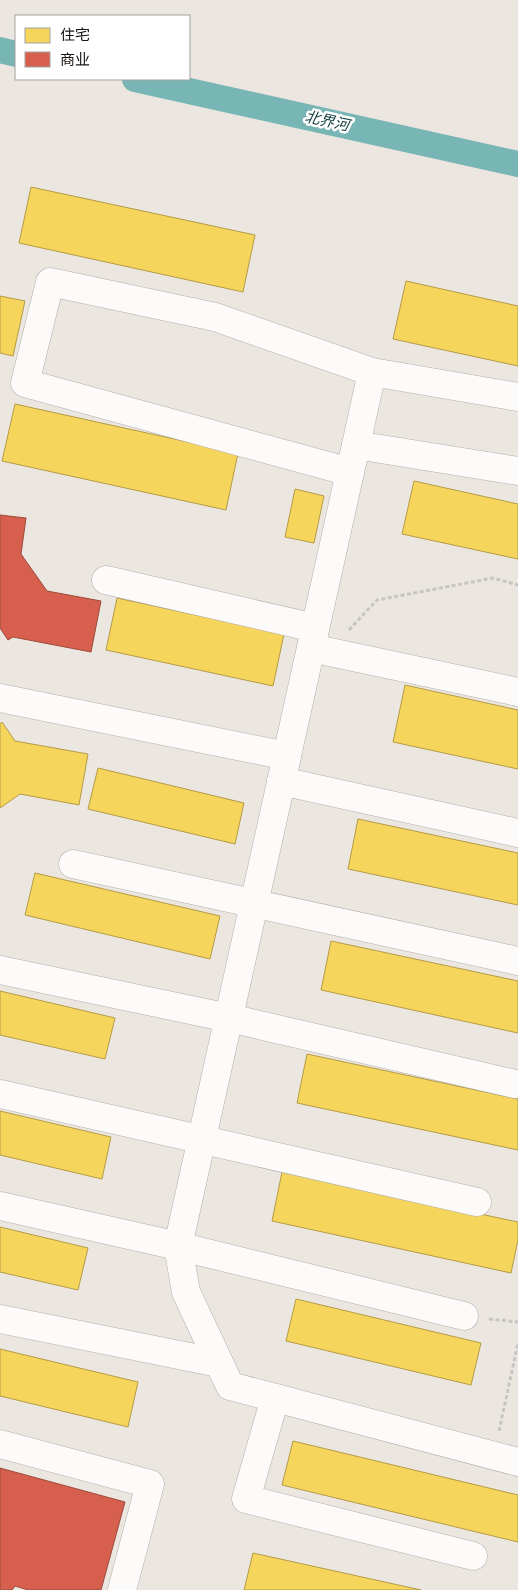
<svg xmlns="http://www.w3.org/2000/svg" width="518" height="1590" font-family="'Archivo Narrow','Noto Sans SC',sans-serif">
<rect width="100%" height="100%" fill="#ece6e1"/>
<g fill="#f6d55c" stroke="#b49b46">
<polygon points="31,187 255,235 243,292 19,243"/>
<polygon points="406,281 518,306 518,366 393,339"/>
<polygon points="0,296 25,301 13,356 0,353"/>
<polygon points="15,404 238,453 226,510 2,461"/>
<polygon points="414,481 518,504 518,559 402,534"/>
<polygon points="295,489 324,496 314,543 285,537"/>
<polygon points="117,598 284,634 273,686 106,650"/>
<polygon points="405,685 518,710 518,769 393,742"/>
<polygon points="2,722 15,741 88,754 79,805 20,794 0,808 0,724"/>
<polygon points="98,768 244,803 235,844 88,809"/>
<polygon points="358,819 518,853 518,905 348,869"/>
<polygon points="35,873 220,916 210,959 25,915"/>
<polygon points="331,941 518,981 518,1033 321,990"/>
<polygon points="0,991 115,1018 105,1059 0,1035"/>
<polygon points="307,1054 518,1099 518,1150 297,1103"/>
<polygon points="0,1111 111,1137 102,1179 0,1155"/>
<polygon points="282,1172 518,1222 518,1240 511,1273 272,1221"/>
<polygon points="0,1227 88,1248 78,1290 0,1272"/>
<polygon points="296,1299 481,1343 471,1385 286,1341"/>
<polygon points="0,1349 138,1382 128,1427 0,1396"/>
<polygon points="293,1441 518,1495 518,1542 282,1485"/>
<polygon points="253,1553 421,1590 244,1590"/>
</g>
<g fill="#d6604d" stroke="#9d4a3b">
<polygon points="0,515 26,518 21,554 47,591 101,601 91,652 13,637 8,640 0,628"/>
<polygon points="0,1468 125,1502 101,1590 28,1590 15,1586 12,1590 0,1590"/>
</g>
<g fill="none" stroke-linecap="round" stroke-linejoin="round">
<g stroke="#78b5b5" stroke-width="26">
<polyline points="0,50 16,54"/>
<polyline points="135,79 518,164"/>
</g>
<defs>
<g id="minor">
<polyline points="356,445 372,372 518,397"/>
<polyline points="518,471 356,445 178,1246 186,1292 230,1386 518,1462"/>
<polyline points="350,472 25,383 50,282 215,317 372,372"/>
<polyline points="106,580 315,628"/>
<polyline points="311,648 518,692"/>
<polyline points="0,698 287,756"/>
<polyline points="281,781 518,833"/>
<polyline points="73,864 518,961"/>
<polyline points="0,970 229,1018 515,1084"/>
<polyline points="0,1094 477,1202"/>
<polyline points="0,1206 178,1246 464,1316"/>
<polyline points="0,1319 219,1363"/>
<polyline points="275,1398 246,1499 473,1556"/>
<polyline points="0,1444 150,1484 122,1590"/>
</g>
</defs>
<use href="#minor" stroke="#b3aeab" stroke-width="29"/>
<g stroke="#c7c5c3" stroke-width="3" stroke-dasharray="4 2.5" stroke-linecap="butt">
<polyline points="349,630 377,600 493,578 518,585"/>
<polyline points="489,1319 518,1322"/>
<polyline points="499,1431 518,1343"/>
</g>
<use href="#minor" stroke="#fcfbfa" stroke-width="28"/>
</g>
<g text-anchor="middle" stroke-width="5" stroke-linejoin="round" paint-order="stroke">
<g font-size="15" font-style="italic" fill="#0e393a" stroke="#fff">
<text transform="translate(327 121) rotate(12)" y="5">北界河</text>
</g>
</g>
<rect x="15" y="15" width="175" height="65" fill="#ffffff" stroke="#a3a1a0"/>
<rect x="25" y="28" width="25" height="15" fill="#f6d55c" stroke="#a3a1a0"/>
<text x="60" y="40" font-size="15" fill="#191512">住宅</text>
<rect x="25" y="52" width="25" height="15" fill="#d6604d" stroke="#a3a1a0"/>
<text x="60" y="65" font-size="15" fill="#191512">商业</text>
</svg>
